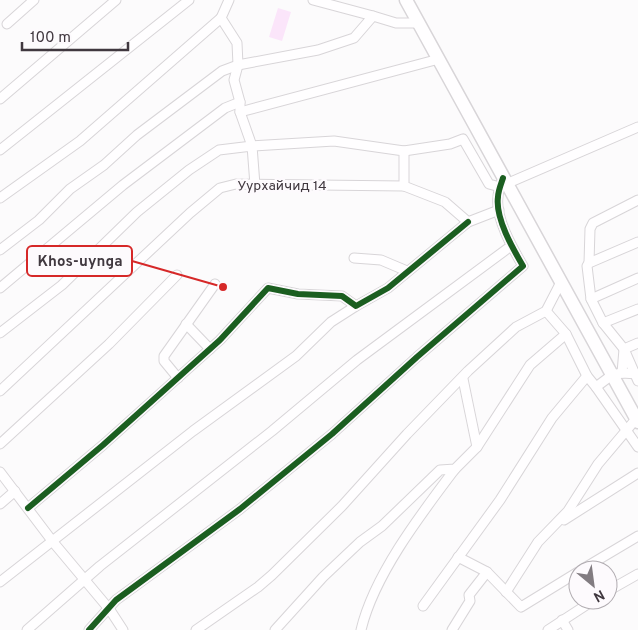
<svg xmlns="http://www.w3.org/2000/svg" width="638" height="630" font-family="Overpass,sans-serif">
<rect width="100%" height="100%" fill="#fcfbfc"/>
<polygon fill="#fbe5fa" points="278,8 291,12 282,41 269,37"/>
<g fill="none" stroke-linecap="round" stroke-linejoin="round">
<defs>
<g id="minor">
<polyline points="229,0 221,18 237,43 238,65 234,80 240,102 240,112 252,146 334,141 404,151 404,186 445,202 468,222 499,210"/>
<polyline points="313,0 373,16"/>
<polyline points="7,24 34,0"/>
<polyline points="0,99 116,0"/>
<polyline points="240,112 439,59"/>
<polyline points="0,150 189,0"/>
<polyline points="404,151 450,144 463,139 489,184 500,187"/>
<polyline points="506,184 638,127"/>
<polyline points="0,198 80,141 221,18"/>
<polyline points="638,242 589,263 587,266 591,299 603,323 624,349 638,381"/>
<polyline points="0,250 39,220 70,189 104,165 137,135 222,71 238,65 318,50 354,38 373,16 396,23 419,23"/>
<polyline points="354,258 381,260 407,271"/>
<polyline points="589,263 590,229 593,223 638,200"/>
<polyline points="0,288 123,185 225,108 240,102"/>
<polyline points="591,299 638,278"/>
<polyline points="546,311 566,334 587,376 596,387 612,375 622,373 638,374"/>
<polyline points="603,323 638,309"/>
<polyline points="186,324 210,349"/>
<polyline points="0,333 62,285 137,212 189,170 219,150 252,146 255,185"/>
<polyline points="622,373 624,349 638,343"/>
<polyline points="178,378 164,361 164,356 215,284"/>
<polyline points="596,387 638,447"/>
<polyline points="0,391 190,213 220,188 236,184 404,186"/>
<polyline points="0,444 109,344 177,275"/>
<polyline points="477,447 530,365 566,334"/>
<polyline points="0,472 53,542 110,610 123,630"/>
<polyline points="0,504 15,491"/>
<polyline points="28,508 103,445 220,340 268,288 298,294 342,296 356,306 388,288 468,222"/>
<polyline points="564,520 638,473"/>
<polyline points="458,557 487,572 521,607 578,572"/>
<polyline points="581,570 638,536"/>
<polyline points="0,582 193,431 296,356 331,322 356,306"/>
<polyline points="608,591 638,574"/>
<polyline points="506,592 538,542 568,511 598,464 636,419"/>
<polyline points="423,606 500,500 552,418 587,376"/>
<polyline points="562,620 568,630"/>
<polyline points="27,630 100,566 272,431 357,360 511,246"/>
<path d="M89 630 116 600 240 509 332 434 417 357 523 266C513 249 495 218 498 197 498 191 501 184 503 178"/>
<polyline points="196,630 258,587 272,575 342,506 407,434 468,371 516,327 546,311 561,282"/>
<polyline points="275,630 323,577 360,542 382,526 440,470 455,469 477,447 463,379"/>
<path d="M361 630C374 575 421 514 455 469"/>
<polyline points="452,630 470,601 469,595 487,572"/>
<polyline points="548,630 594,600"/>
</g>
<polyline id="secondary" points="406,0 638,422"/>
</defs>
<use href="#minor" stroke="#d8d5d8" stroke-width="11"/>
<use href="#secondary" stroke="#d8d5d8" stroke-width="15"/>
<use href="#minor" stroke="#fffeff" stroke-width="9"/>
<use href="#secondary" stroke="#fffeff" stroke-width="12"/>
<defs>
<g id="cycleway">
<polyline points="28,508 103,445 220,340 268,288 298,294 342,296 356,306 388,288 468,222"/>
<path d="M89 630 116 600 240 509 332 434 417 357 523 266C513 249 495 218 498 197 498 191 501 184 503 178"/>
</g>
</defs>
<use href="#cycleway" stroke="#fdfafd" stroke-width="9"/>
<use href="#cycleway" stroke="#1b5e20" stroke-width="6"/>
</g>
<g text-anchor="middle" stroke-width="5" stroke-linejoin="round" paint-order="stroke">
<g font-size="14" fill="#40383f" stroke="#fdfafd">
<text x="282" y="190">Уурхайчид 14</text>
</g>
</g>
<path fill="none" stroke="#d62828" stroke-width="2" d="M223 287L132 261"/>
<circle fill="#d62828" stroke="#fdfafd" stroke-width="2" cx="223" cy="287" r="5"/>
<rect fill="#fdfafd" stroke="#d62828" stroke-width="2" x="27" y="246" width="105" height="30" rx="5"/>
<g font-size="15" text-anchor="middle" font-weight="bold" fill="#40383f">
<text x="80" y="266">Khos-uynga</text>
</g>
<g transform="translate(593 585) rotate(151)"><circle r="24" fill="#fdfafd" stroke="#b1acb1"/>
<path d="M0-4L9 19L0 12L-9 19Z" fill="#827c81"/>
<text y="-8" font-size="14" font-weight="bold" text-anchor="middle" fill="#40383f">N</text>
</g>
<path d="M22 42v8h106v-8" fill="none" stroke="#40383f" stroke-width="2.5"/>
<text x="30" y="42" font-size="15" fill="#40383f" stroke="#fdfafd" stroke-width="4" paint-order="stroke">100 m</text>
</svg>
